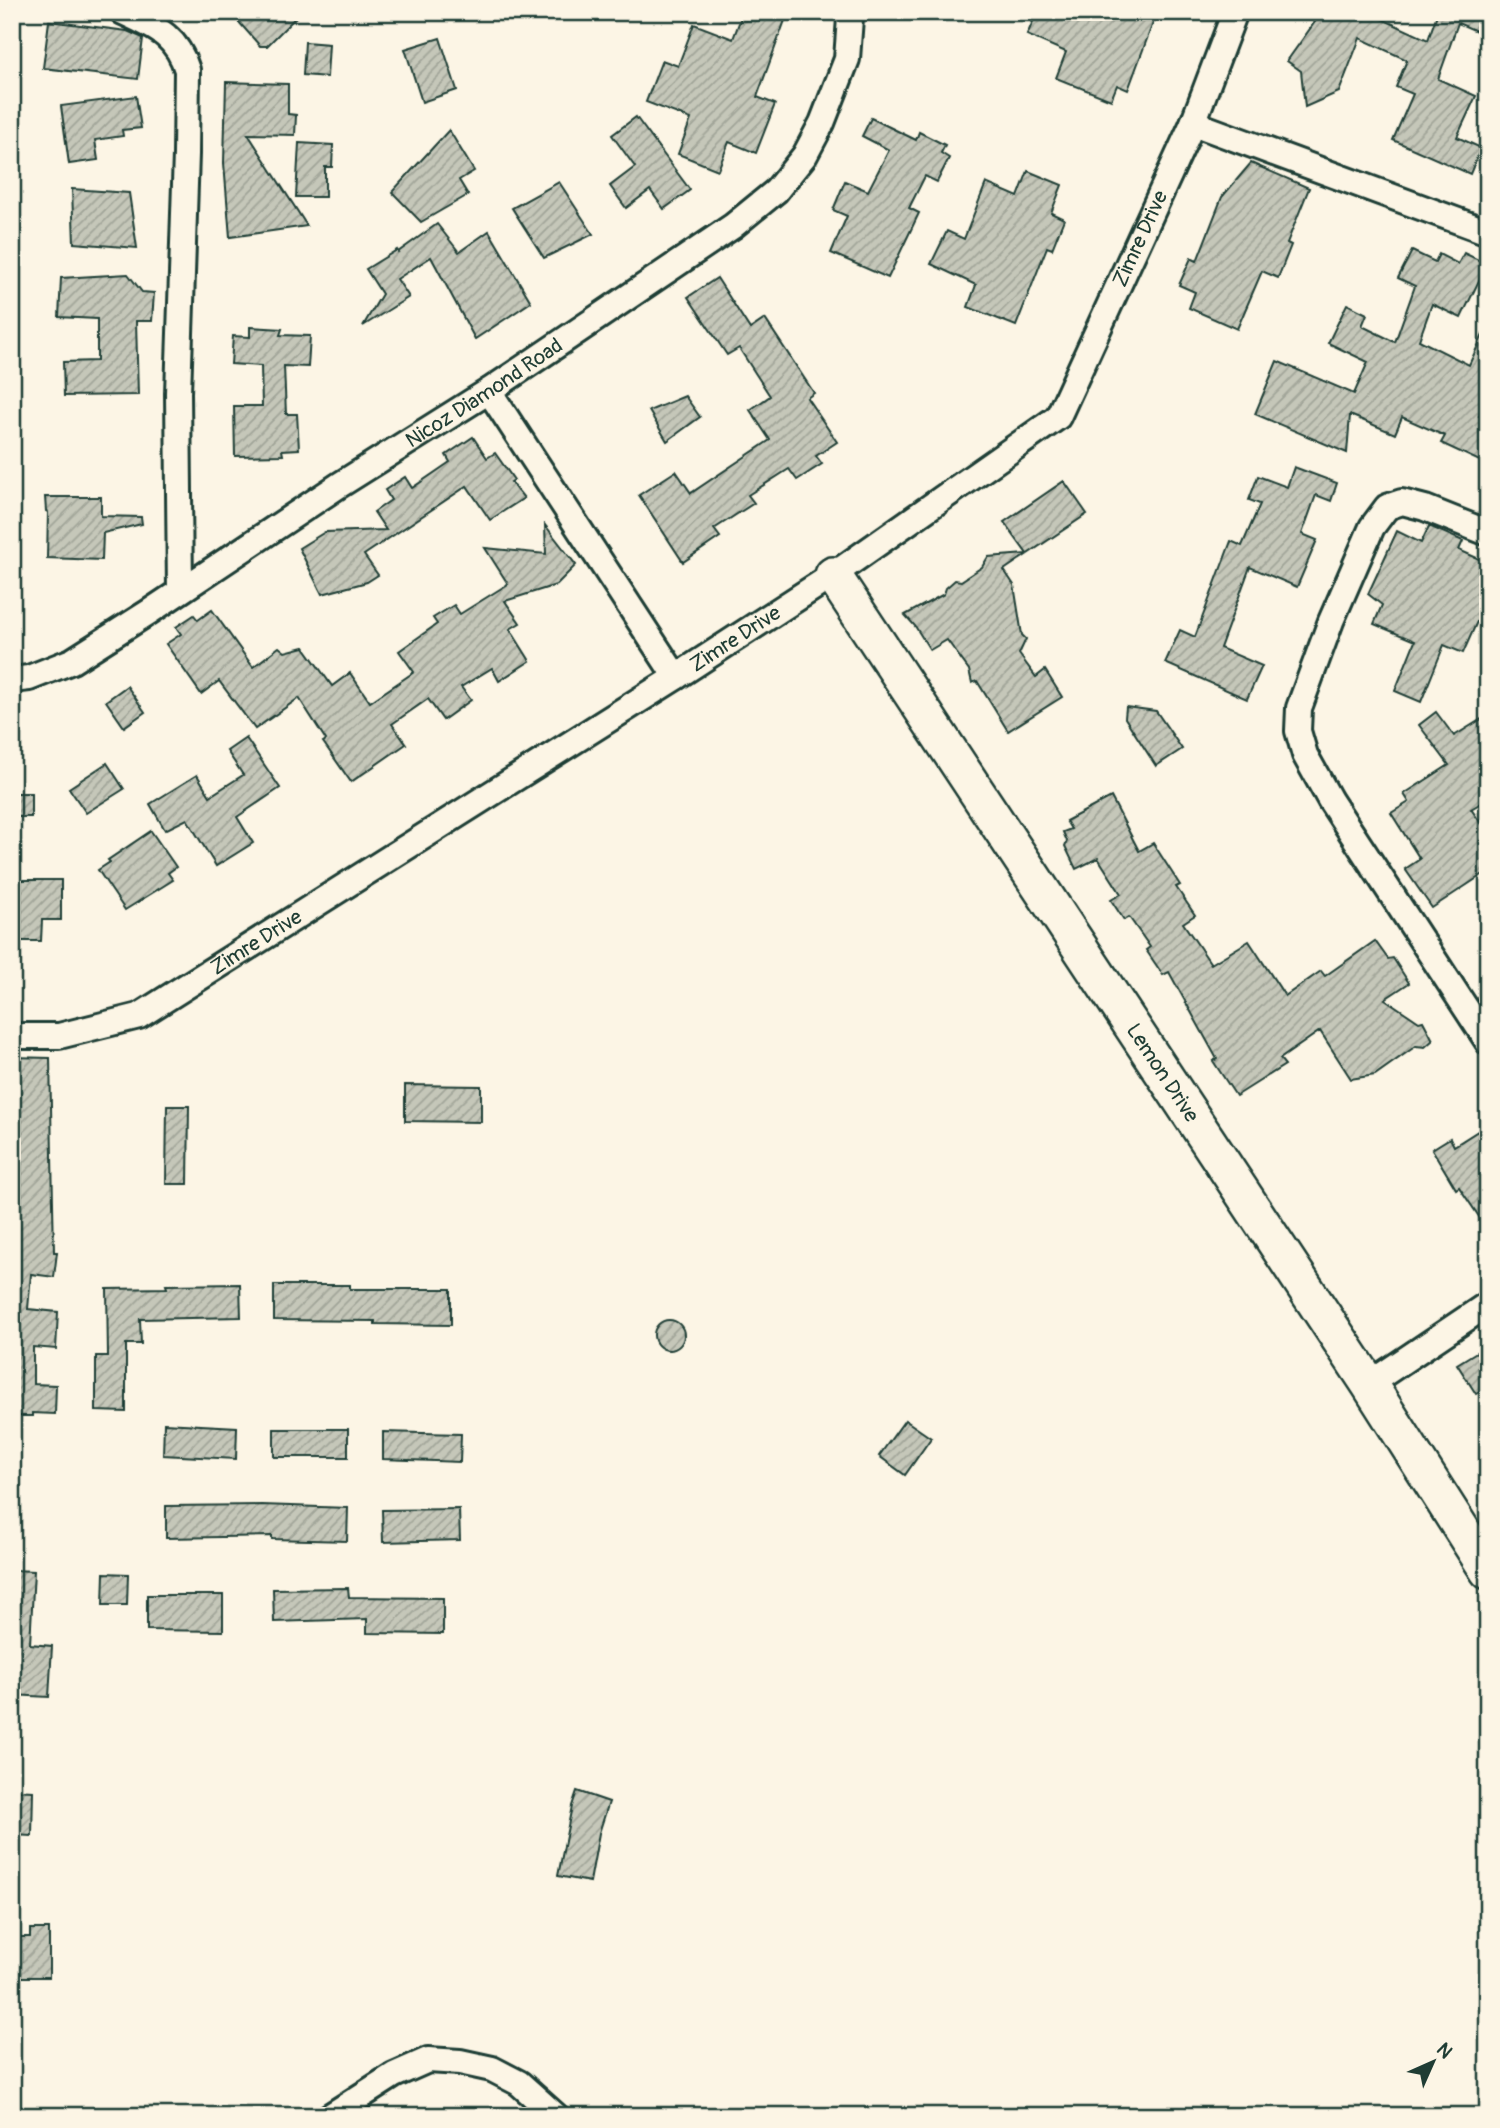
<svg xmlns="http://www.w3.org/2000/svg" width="1500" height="2128" font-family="Pangolin,sans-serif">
<defs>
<pattern id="building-hatch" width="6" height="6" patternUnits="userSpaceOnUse" patternTransform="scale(1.75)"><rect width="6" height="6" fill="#c5c7b9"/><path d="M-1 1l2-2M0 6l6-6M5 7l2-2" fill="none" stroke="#9fa397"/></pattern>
</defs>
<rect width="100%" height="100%" fill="#fcf5e5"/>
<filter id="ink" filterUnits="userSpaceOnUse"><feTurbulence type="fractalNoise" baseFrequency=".0143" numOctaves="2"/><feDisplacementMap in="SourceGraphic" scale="14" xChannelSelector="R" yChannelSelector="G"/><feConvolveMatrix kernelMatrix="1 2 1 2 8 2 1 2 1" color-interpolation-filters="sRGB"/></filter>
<g filter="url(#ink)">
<g fill="url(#building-hatch)" stroke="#1f3d34" stroke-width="2">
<polygon points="230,12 301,12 267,46 260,46"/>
<polygon points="743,12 788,12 757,97 775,104 756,153 729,142 718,170 678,154 691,119 646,102 662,60 678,66 694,24 733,39"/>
<polygon points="1037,12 1157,12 1128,90 1117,85 1111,100 1056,78 1066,52 1027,35"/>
<polygon points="1322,12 1367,12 1428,40 1437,14 1433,12 1488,12 1488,36 1458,23 1438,79 1476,96 1457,137 1481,148 1470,174 1393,140 1413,94 1396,87 1407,60 1360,38 1339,92 1305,107 1301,71 1287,61"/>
<polygon points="49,21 127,31 143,38 138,79 43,68"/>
<polygon points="440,38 457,90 422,102 405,49"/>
<polygon points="305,42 329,44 327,77 303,75"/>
<polygon points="226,82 288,84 288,114 296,115 295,135 248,134 307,226 230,237 224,163"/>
<polygon points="136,96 141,128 122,130 123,136 95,140 98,160 69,164 61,106"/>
<polygon points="636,117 690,190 664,209 650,190 626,208 610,186 635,167 612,135"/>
<polygon points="871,118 916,140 919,132 945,145 941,153 949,158 937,182 925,176 909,208 919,213 888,278 831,253 847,216 833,210 845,181 868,191 889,150 862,136"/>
<polygon points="449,130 474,171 459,180 468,195 421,222 392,192"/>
<polygon points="299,143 333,145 332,167 325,167 325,197 296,197"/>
<polygon points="1251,163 1309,188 1287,243 1291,245 1278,278 1262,271 1237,329 1189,308 1195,292 1179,285 1191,258 1197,261 1222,197"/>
<polygon points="1028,171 1062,185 1051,213 1064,219 1052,249 1047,247 1016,326 968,307 976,285 931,264 947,231 964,239 986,183 1018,197"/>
<polygon points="559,182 593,234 544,258 512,208"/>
<polygon points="72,189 129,193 137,248 74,243"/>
<polygon points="437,224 459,252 489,231 531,302 475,339 431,257 397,279 409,297 363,326 382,294 366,269 397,250 398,252"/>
<polygon points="1412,251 1435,262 1439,254 1458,264 1464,253 1487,264 1461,318 1432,304 1419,340 1469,365 1488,324 1488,394 1479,416 1488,420 1488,465 1441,443 1445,436 1402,417 1395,434 1350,415 1347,453 1255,414 1277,361 1354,394 1368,362 1328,343 1347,304 1367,314 1362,326 1395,342 1415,286 1398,278"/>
<polygon points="128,274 142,292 154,293 152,321 136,321 138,395 64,396 63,362 97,361 97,319 59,317 61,278"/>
<polygon points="717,278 750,329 765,319 814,393 807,398 837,442 816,456 822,464 797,480 789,469 748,495 754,503 714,529 720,537 683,562 639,495 676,471 691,493 770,440 750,410 770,396 739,348 727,355 688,297"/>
<polygon points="250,327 282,329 280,335 310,336 308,367 284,366 286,414 297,414 299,449 282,450 283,455 235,456 234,406 262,406 261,366 231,364 233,336 250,337"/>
<polygon points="685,396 700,417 667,441 649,411"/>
<polygon points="473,437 487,458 495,453 514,480 511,482 524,498 490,520 467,486 364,555 378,575 367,582 322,594 299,548 325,532 386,530 374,512 391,500 385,490 405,477 412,488 450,462 446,455"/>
<polygon points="1294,467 1337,483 1331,501 1316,495 1302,534 1317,540 1297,587 1250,567 1220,648 1262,666 1247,699 1165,663 1180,630 1195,637 1231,541 1242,546 1260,504 1249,500 1258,476 1287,487"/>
<polygon points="1064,481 1087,514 1004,570 1014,585 1022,635 1026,639 1019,654 1036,677 1045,670 1062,697 1008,731 977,681 972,683 969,670 947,640 930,650 915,626 905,615 944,594 946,588 955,580 961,581 982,567 988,557 1027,554 1004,522"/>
<polygon points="45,497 101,497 101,516 141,517 142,524 103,533 102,560 47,558 48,512 46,511"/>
<polygon points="545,525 576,565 556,585 505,601 520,623 510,629 530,661 499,681 492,668 461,687 471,700 443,720 428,699 392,724 406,744 351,782 323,742 326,740 299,698 255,729 219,681 201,694 166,644 181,634 176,627 194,615 198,620 212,610 253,667 279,647 285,652 304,647 332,686 350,673 370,702 414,672 399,651 437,624 433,618 454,605 460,614 508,584 485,548 546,554"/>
<polygon points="1429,526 1463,541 1459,550 1488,563 1488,597 1463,653 1444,645 1421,702 1395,691 1415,641 1374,624 1382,605 1368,594 1397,531 1421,543"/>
<polygon points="127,686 145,712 124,727 106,701"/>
<polygon points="1126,707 1156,711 1182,749 1156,766 1125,718"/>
<polygon points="1436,712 1454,736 1488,715 1488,799 1471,809 1488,833 1488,871 1432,908 1405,869 1420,859 1391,813 1409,802 1404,794 1449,765 1419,725"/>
<polygon points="246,738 280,788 237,817 253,843 216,866 187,819 165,830 150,804 197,775 210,796 243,775 227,751"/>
<polygon points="107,763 124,789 86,813 69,788"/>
<rect x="12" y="793" width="19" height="24"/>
<polygon points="1111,797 1139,851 1153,843 1180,885 1176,887 1195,915 1183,923 1211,964 1249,941 1285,996 1321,971 1325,976 1375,941 1388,959 1393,958 1409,983 1385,999 1419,1022 1423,1021 1433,1040 1425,1047 1416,1046 1375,1075 1351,1079 1320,1031 1280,1059 1285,1065 1236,1096 1213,1061 1217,1059 1169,972 1163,975 1146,950 1150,947 1129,917 1124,920 1111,900 1121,894 1098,858 1076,869 1065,846 1067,841 1063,832 1071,829 1066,821"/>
<polygon points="151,831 176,867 168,873 173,880 125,910 98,870 110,862 108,860"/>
<polygon points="12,880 61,880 61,920 42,920 41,941 14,941 14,931 12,931"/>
<polygon points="12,1057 50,1058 54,1252 57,1252 54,1277 31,1274 28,1309 58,1312 56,1349 33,1347 33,1384 56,1385 55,1414 32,1413 32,1416 12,1416"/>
<polygon points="405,1085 481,1086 481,1122 405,1121"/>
<polygon points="167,1106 189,1106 188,1184 166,1184"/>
<polygon points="1478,1131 1488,1148 1488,1230 1459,1187 1456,1189 1432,1149 1450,1138 1454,1146"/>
<polygon points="240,1284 241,1317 140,1319 141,1344 126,1344 126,1412 96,1411 96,1356 108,1356 107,1289 167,1288 166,1285"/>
<polygon points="274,1285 350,1285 350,1289 451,1289 451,1325 375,1324 375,1321 274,1320"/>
<circle cx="669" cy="1335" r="15"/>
<polygon points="1488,1345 1488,1387 1476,1394 1457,1364"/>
<polygon points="905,1420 931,1438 905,1475 879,1456"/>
<polygon points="164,1423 237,1427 236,1459 163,1455"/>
<rect x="274" y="1429" width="74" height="28"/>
<polygon points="383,1432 461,1434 460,1462 383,1459"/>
<polygon points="262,1505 348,1508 347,1541 272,1539 272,1536 166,1538 166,1506"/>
<polygon points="459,1509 460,1540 383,1542 382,1510"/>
<polygon points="12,1570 34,1571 30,1644 52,1646 49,1697 12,1695"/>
<polygon points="104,1573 128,1574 127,1605 103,1605"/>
<polygon points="348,1588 349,1597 443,1598 443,1634 367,1633 367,1619 274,1622 273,1589"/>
<polygon points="147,1595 223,1595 223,1631 147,1630"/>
<polygon points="12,1790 33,1791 32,1836 12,1835"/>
<polygon points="577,1791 609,1802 599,1833 590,1882 558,1876 572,1806"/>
<polygon points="30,1929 49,1929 49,1977 12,1977 12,1937 30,1937"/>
</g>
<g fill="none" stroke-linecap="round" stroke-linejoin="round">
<defs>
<g id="street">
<path d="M123 12C154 27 176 34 187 70L186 154 178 393 180 590"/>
<polyline points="1193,123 1488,232"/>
<polyline points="489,391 676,677"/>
<polyline points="1488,533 1425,508 1402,502 1387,507 1372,527 1331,621 1299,708 1298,731 1305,755 1330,800 1488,1042"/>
<path id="s1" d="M12 680 29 678 72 661 149 612 338 486 489 391 733 226 776 191 805 155 822 123 847 59 850 18 849 12"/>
<path id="s2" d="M12 1036H59L139 1016 676 677 833 575 1058 417 1193 123 1235 12"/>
<polyline points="1369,1384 1488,1304"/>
<polyline points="330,2116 394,2075 428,2060 460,2062 492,2069 519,2083 556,2116"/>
</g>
<g id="secondary">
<path id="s3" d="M833 575 1369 1384 1488 1571"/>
</g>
</defs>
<use href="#street" stroke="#1f3d34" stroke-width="30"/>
<use href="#secondary" stroke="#1f3d34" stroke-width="40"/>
<use href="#street" stroke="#fcf5e5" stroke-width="24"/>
<use href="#secondary" stroke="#fcf5e5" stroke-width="35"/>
</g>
</g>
<g text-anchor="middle" stroke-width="6" stroke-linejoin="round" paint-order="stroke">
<g font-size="21" fill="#1f3d34" stroke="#fcf5e5">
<text dy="7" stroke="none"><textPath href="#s2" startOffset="1423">Zimre Drive</textPath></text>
<text dy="7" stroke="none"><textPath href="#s1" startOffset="555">Nicoz Diamond Road</textPath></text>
<text dy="7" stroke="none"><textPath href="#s2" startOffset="835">Zimre Drive</textPath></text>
<text dy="7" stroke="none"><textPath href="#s2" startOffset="268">Zimre Drive</textPath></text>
<text dy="7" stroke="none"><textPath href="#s3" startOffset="597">Lemon Drive</textPath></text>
</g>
</g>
<rect width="1500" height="2128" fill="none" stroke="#fcf5e5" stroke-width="42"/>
<rect x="21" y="21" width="1458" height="2086" fill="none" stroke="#1f3d34" stroke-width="2.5" filter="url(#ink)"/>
<g transform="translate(1433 2062) rotate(45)" stroke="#fcf5e5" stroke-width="5" paint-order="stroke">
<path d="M0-5L12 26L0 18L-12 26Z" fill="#1f3d34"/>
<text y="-10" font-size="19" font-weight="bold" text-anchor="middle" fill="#1f3d34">N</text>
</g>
</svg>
